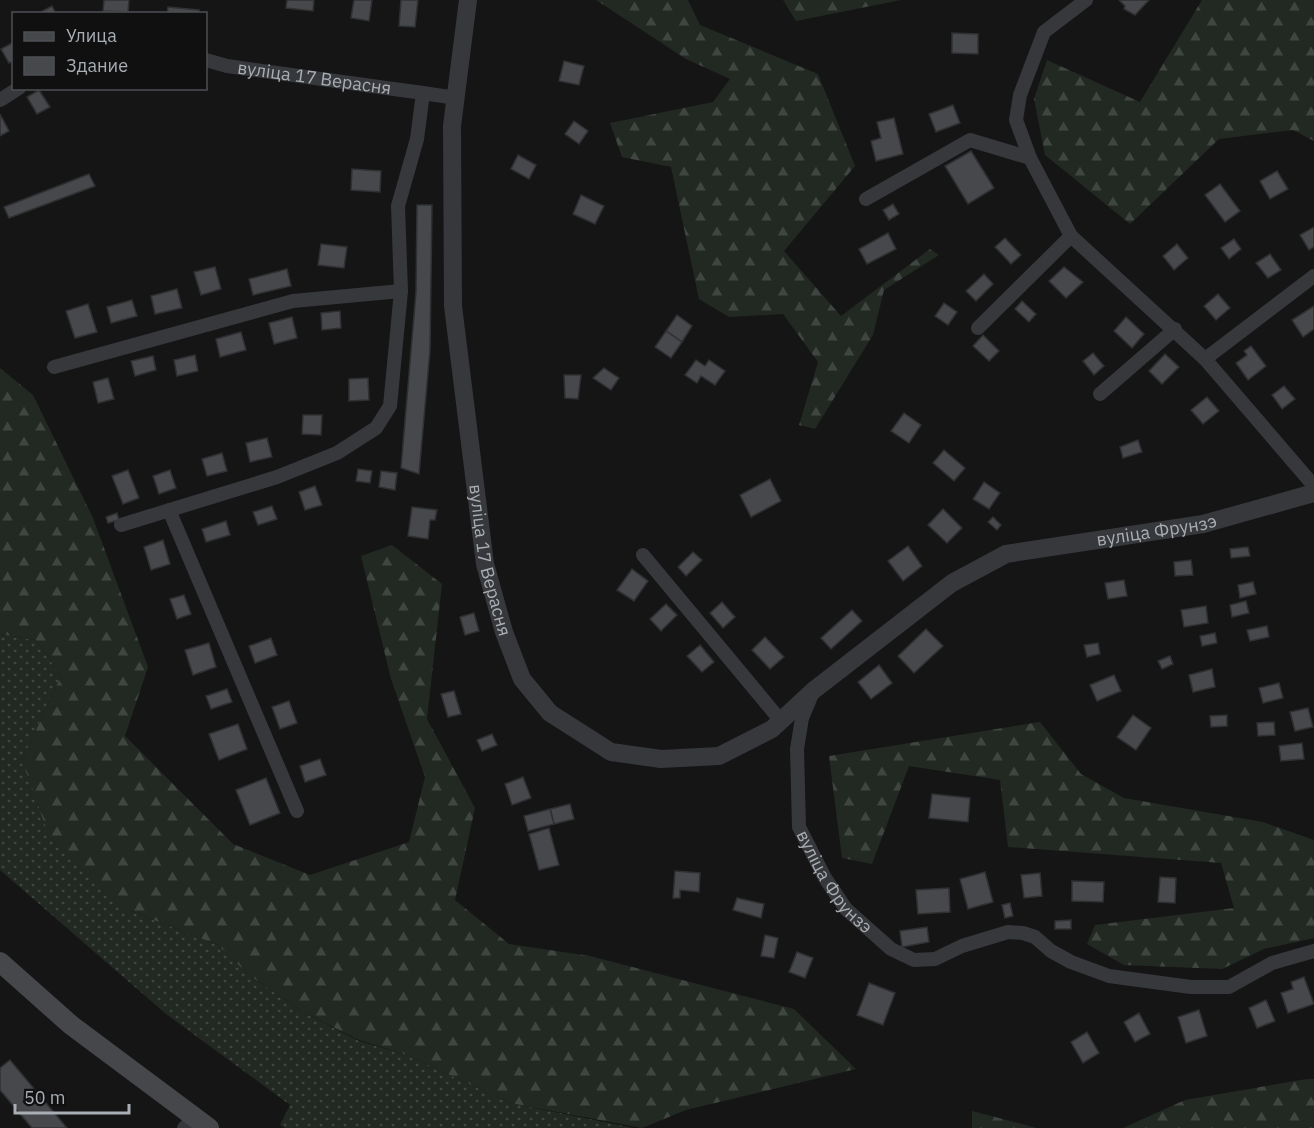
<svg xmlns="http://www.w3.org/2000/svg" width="1314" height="1128" font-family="'IBM Plex Sans',sans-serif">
<defs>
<pattern id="grass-dots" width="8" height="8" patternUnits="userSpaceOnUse" patternTransform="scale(1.5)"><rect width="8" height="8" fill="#222822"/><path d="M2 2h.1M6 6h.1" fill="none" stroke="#3f4540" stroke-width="1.8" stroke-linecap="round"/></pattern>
<pattern id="forest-firs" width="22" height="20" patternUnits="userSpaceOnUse" patternTransform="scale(1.5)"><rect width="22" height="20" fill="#222822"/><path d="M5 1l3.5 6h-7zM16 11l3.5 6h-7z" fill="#3f4540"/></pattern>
</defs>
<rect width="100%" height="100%" fill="#151516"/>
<polygon fill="url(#grass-dots)" points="0,634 36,640 61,676 22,760 126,909 218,945 249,975 303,1012 359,1041 407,1055 510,1103 634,1128 285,1128 280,1125 290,1105 166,1014 0,870"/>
<g fill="url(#forest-firs)">
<polygon points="596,0 688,0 700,25 818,74 855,166 784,251 841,316 930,249 939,255 884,290 873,335 815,429 799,425 818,362 783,314 729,317 699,299 671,167 622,157 610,123 713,102 730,79 686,59"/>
<polygon points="783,0 901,0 796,21"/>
<polygon points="1202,0 1314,0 1314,141 1293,130 1219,139 1130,224 1045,155 1034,99 1047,60 1140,102"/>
<polygon points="0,368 33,395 93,518 148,667 125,736 233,844 310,875 409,842 425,777 391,679 361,556 392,545 442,584 427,719 475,808 455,900 509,944 590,956 794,1009 856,1069 686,1110 642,1128 510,1103 407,1055 359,1040 303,1012 249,975 218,945 126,909 50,839 22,760 61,676 36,640 0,634"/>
<polygon points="1040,722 1081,774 1124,798 1263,822 1314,840 1314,938 1264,949 1222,969 1124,965 1087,944 1095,925 1234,908 1221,863 1008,847 1000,780 909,766 872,864 842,858 829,756"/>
<polygon points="1307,1079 1314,1079 1314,1128 1123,1128 1185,1100"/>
<polygon points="972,1111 1037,1128 972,1128"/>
</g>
<g fill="#47484b" stroke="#2f3032" stroke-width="1.5">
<polygon points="104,0 129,0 128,12 103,11"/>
<polygon points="287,0 314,0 313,11 286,8"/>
<polygon points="354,0 372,0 369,21 351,18"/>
<polygon points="401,0 418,0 415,27 399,26"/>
<polygon points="1119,0 1149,0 1135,15 1124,9 1125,6"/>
<polygon points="52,6 56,14 37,14"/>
<polygon points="168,7 199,10 199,14 167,14"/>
<polygon points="952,33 978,34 978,54 952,53"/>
<polygon points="14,42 14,61 9,63 1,49"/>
<polygon points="564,61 584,66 579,85 559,81"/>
<polygon points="39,90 50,107 37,114 27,97"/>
<polygon points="953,105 960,123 936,132 929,114"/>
<polygon points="0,114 9,131 0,136"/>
<polygon points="894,118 903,154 876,161 871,141 881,138 877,122"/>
<polygon points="574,121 588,131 579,144 565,134"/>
<polygon points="971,151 994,188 968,204 945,166"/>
<polygon points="518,155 536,165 529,179 511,169"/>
<polygon points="352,169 381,171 380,192 351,190"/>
<polygon points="1277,171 1288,189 1270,199 1260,181"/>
<polygon points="89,174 95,186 9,218 4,207"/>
<polygon points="1220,184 1240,211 1225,222 1205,195"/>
<polygon points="581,195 604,206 595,224 573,214"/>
<polygon points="893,204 899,214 889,220 883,210"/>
<polygon points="417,205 432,205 430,350 419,474 401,468 416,292"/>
<polygon points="1314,227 1314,247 1309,250 1300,235"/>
<polygon points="888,233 896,249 867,264 859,249"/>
<polygon points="1005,238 1021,255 1011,264 995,247"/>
<polygon points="1234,239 1241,249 1229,259 1221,248"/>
<polygon points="321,244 347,247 344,268 318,265"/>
<polygon points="1177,244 1188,258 1174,270 1163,256"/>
<polygon points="1270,254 1281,270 1268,278 1256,263"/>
<polygon points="215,267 221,289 201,295 194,272"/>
<polygon points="1064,267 1083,282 1066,298 1049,281"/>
<polygon points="287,269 291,286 253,295 249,279"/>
<polygon points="984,274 993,284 976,301 966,291"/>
<polygon points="177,289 182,308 155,314 151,296"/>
<polygon points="1218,294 1230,308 1216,320 1204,306"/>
<polygon points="132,300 137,316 111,323 107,307"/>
<polygon points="1022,301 1036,314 1029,322 1015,309"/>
<polygon points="944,303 957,312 948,325 935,316"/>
<polygon points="88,304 97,332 75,338 66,311"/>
<polygon points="1314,306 1314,329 1303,337 1292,320"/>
<polygon points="340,311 341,328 322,330 321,313"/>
<polygon points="677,315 692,326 682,342 666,331"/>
<polygon points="292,317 297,338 274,344 269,323"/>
<polygon points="1126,317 1144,334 1132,348 1114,331"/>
<polygon points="666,331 682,342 671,358 655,347"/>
<polygon points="241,332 246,350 220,357 216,339"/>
<polygon points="983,335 999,351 989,361 973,346"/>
<polygon points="1251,346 1266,366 1248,380 1236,363 1247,355 1244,351"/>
<polygon points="1093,353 1104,366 1094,375 1083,361"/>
<polygon points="1165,354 1179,367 1162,384 1149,371"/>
<polygon points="195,355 198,371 177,376 174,360"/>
<polygon points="153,356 156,370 135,376 131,361"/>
<polygon points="696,360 705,366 709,360 725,371 715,385 701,376 697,383 685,375"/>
<polygon points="604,368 619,378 611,390 593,378"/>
<polygon points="564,375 581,375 578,399 565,398"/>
<polygon points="108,378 114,399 98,403 93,382"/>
<polygon points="368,378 369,400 349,401 349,379"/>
<polygon points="1284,386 1295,399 1282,409 1272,395"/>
<polygon points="1207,397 1219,411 1203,424 1191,410"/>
<polygon points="904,413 921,425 909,443 891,431"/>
<polygon points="303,415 322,415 321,435 302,434"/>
<polygon points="267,438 272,457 250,462 246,443"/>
<polygon points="1138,440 1142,452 1123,458 1120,447"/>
<polygon points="944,450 965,468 954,481 933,463"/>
<polygon points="222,453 227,471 207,476 202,459"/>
<polygon points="358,469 372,471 370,483 356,481"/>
<polygon points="128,470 139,498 123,504 112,476"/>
<polygon points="170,470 176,488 159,494 153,476"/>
<polygon points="381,471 397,473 395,490 379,487"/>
<polygon points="770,479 781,501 751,517 740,495"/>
<polygon points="984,482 1000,493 989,509 973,499"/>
<polygon points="315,486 322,505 305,510 299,492"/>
<polygon points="272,506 277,519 258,525 253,512"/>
<polygon points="412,507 437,510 435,520 430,520 428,539 408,536"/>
<polygon points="943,509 962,528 947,543 928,525"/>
<polygon points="117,513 119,520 108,523 106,517"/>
<polygon points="993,517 1001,525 997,530 988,522"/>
<polygon points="226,521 230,535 206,542 202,529"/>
<polygon points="163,540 170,564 151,570 144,547"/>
<polygon points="908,546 922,566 903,581 888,561"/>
<polygon points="1248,547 1250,556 1231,558 1230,549"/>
<polygon points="693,552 702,560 686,576 678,567"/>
<polygon points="1191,560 1193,575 1175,576 1174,562"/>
<polygon points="632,569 648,581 634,601 617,590"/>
<polygon points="1124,580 1127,596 1108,599 1105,583"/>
<polygon points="1253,582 1256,594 1240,598 1238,585"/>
<polygon points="184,595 191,614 177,619 170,599"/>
<polygon points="1246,601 1249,613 1232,617 1230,605"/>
<polygon points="722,602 735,617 723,628 710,613"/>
<polygon points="666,604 677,615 661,631 650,619"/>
<polygon points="1206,606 1208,623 1184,627 1181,610"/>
<polygon points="852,610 862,621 831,649 821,638"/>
<polygon points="474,613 479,631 465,635 460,617"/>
<polygon points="1267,626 1269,637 1250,641 1247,630"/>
<polygon points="926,629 943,646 914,673 898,656"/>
<polygon points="1215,633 1217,643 1202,646 1200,636"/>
<polygon points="765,637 784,657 770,669 752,650"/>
<polygon points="271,638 277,655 255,663 249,646"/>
<polygon points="209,643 216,667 193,675 185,650"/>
<polygon points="1098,643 1100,654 1087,657 1084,645"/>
<polygon points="700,645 714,662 702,672 687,656"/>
<polygon points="1170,656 1173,664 1162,669 1158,661"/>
<polygon points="879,665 892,683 871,699 858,682"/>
<polygon points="1212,669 1215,687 1193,692 1189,675"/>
<polygon points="1114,675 1121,691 1097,701 1090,685"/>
<polygon points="1279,683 1283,698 1263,703 1259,688"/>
<polygon points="227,689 232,702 211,709 206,696"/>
<polygon points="454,691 461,714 448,717 441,694"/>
<polygon points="289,701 297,723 280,729 272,707"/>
<polygon points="1308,708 1313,727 1295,731 1290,712"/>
<polygon points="1133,715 1151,728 1136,750 1117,737"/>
<polygon points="1227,715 1227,726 1211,727 1210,716"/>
<polygon points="1274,722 1275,735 1258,736 1257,723"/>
<polygon points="238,724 247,749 219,760 209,734"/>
<polygon points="492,734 497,745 482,751 477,740"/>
<polygon points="1302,743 1304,759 1281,761 1279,746"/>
<polygon points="320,759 326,775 305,782 300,766"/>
<polygon points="523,777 531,798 512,805 505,784"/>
<polygon points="266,778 280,813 250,825 236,790"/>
<polygon points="932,794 970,798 968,822 929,818"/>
<polygon points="570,804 574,819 554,824 550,809"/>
<polygon points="550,809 554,824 528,831 524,816"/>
<polygon points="549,828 559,865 539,870 529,834"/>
<polygon points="675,871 700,873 699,892 680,890 680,898 673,898"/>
<polygon points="985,872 993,902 968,909 960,879"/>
<polygon points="1040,873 1042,896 1024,898 1021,875"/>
<polygon points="1160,877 1176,878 1175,903 1158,902"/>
<polygon points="1072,881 1104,882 1103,902 1072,901"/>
<polygon points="949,888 950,912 918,914 916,890"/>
<polygon points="737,898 764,904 761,918 733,910"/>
<polygon points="1010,903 1013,916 1005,918 1002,905"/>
<polygon points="1071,920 1071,929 1055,929 1055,921"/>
<polygon points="927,927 929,942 902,947 900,931"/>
<polygon points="765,935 778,938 774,958 761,956"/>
<polygon points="797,952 813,958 805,978 789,972"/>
<polygon points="1304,977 1314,1004 1288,1013 1281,993 1293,989 1291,982"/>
<polygon points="869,983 895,993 883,1025 857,1015"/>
<polygon points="1266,1000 1275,1021 1257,1028 1249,1008"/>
<polygon points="1199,1010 1207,1036 1186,1043 1178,1017"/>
<polygon points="1139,1013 1150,1034 1135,1042 1124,1022"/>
<polygon points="1087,1032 1099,1053 1083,1063 1071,1042"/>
<polygon points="10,1060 67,1128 32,1128 0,1090 0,1068"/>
</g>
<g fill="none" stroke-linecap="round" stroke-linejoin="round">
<g stroke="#37383b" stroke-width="14">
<polyline points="1086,0 1044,32 1020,95 1016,120 1030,158 1071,236 1205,359 1314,486"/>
<path id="s1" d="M206 60 227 66 423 93"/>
<polyline points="0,100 19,88"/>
<polyline points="866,199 970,140 1030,158"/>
<polyline points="978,328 1071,236"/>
<polyline points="1205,359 1314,276"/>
<polyline points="54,367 293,301 401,291 398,206 417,139 423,93 456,98"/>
<polyline points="1100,394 1175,329"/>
<polyline points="169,510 297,811"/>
<polyline points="121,525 277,477 337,453 376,428 390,406 401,291"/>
<polyline points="643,555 781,721"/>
<path id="s2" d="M812 694 802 718 797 749 799 827 825 878 846 909 891 949 914 960 935 959 962 946 1008 932 1023 933 1035 937 1051 951 1071 962 1109 976 1191 987H1229L1272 963 1314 951"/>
<polyline points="184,1128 194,1118"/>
</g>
<path stroke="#37383b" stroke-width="18" id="s3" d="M468 0 452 126 453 306 485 564 504 632 522 679 550 713 611 752 661 759 719 756 772 729 814 690 952 583 1006 554 1203 524 1314 493"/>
<polyline stroke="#45474b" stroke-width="20" points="0,962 71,1025 209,1128"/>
</g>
<g text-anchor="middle" stroke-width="4.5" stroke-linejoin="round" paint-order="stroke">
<g font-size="18" fill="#a9aeb5" stroke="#101011">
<text dy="6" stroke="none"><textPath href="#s1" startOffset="110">вуліца 17 Верасня</textPath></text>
<text dy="6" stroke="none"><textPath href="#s3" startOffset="1418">вуліца Фрунзэ</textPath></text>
<text dy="6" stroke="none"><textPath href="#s3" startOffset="564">вуліца 17 Верасня</textPath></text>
<text dy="6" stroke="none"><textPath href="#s2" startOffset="201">вуліца Фрунзэ</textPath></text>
</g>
</g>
<rect x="12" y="12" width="195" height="78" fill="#101011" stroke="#4d4f53" stroke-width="1.5"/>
<rect x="24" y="32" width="30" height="9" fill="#45474b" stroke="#4d4f53" stroke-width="1.5"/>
<text x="66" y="42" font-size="18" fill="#a9aeb5">Улица</text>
<rect x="24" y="57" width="30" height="18" fill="#47484b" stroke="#4d4f53" stroke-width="1.5"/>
<text x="66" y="72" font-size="18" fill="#a9aeb5">Здание</text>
<path d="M15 1104v9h114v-9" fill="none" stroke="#a9aeb5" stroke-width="3"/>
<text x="24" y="1104" font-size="18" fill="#a9aeb5" stroke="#101011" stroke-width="4.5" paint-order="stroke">50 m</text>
</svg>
